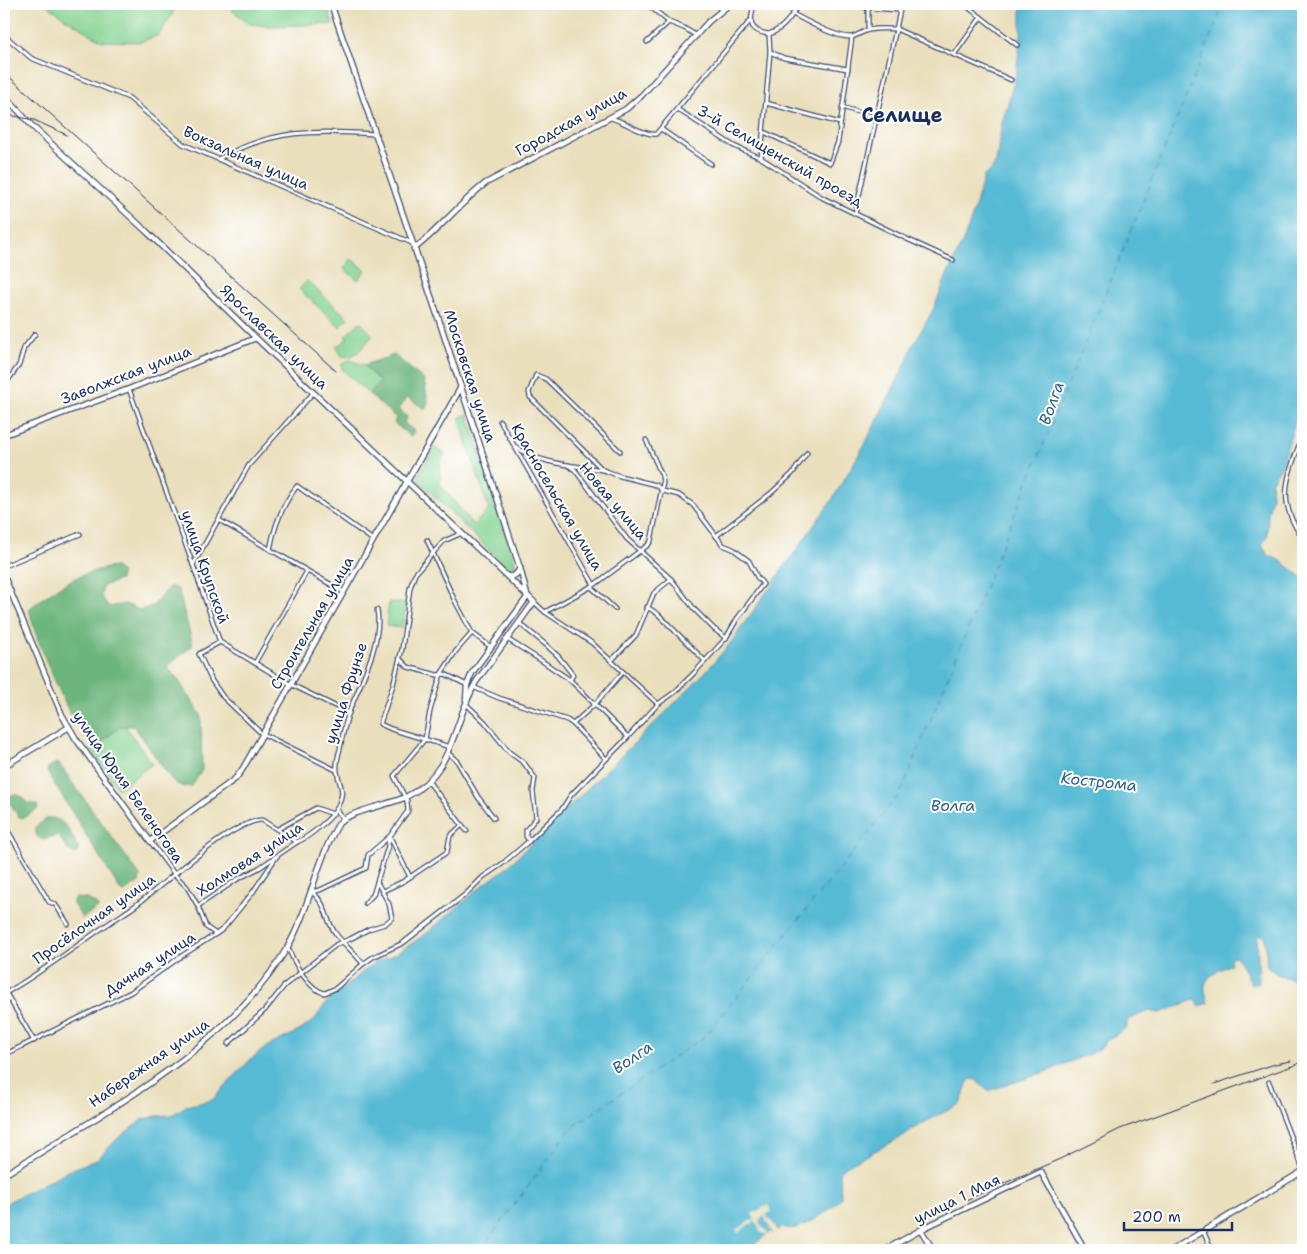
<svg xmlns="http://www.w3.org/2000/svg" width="1307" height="1254" font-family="'Shantell Sans',sans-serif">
<rect width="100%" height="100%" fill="#fff"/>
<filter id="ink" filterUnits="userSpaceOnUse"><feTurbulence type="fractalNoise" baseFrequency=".02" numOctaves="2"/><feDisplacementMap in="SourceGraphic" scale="10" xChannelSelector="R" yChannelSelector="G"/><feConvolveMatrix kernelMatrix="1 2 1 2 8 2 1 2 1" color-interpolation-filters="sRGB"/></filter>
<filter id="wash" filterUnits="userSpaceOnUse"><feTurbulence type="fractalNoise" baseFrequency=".0096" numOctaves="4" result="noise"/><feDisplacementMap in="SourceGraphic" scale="20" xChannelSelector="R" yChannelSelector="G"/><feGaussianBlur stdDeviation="1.12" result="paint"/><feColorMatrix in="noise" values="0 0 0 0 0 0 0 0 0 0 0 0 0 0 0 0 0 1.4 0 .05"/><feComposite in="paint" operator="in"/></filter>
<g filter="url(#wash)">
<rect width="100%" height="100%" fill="#eadfbc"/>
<g fill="#85d392" stroke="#508178">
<polygon points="46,4 181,4 177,6 159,35 140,42 102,41 66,19"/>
<polygon points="225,4 326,4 333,24 268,26 249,24"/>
<polygon points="351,259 366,270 358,280 344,269"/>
<polygon points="307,281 348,318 340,327 299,289"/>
<path d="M360 322 373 335C364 345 356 360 342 356L336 346 343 343 347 338 345 336Z"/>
<polygon points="349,360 364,365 380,382 369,394 342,369 342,364"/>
<polygon points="468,414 516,566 515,571 509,570 419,481 418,477 434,447 445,454 440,462 440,484 473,525 489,510 459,418"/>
<polygon points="389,602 406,604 402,628 386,626"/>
<polygon points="121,726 125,726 152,764 118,789 91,750"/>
</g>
<g fill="#6cb57c" stroke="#44726d">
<polygon points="394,355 424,380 428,402 425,409 407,397 398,409 407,417 404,423 414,431 411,437 394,423 396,418 369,394 380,382 364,365"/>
<path d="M116 567 122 573 120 580 103 586 101 596 109 607 125 604 140 610 153 606 170 586 178 589 193 645 167 667 177 678 201 715 202 770 192 786C183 788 178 785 171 779L134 726H121L98 745 88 739 69 712 47 663 35 632 29 609C53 589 84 569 116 567Z"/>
<polygon points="56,763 59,764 140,876 139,882 124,892 121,891 47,772 48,768"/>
<polygon points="15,794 23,797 25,802 37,805 38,809 23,818 19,817 8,800 10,796"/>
<path d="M48 818C66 817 71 835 79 849L76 854 68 850 58 835C47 837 36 846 35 827Z"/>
<polygon points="75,898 88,899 97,905 98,908 82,918 73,904 73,900"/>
</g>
<path fill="#56bad4" stroke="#387499" d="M1021 4H1303V395L1282 465 1271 482 1272 496 1268 513 1267 536 1262 545 1268 555 1281 561 1303 578V983L1277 974 1267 967 1265 939 1261 935 1257 936 1259 982 1251 984 1237 957 1233 956 1230 959 1231 964C1223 968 1206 976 1205 985 1204 991 1207 997 1208 1003L1199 1006 1197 1001 1194 1000 1160 1013 1149 1011 1127 1020V1027L1105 1042 1102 1047 1096 1051 1048 1071 988 1091 976 1080 971 1079C964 1085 965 1096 960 1104L927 1121 896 1140 842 1168 840 1172 841 1197C836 1208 808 1225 796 1228 790 1229 785 1227 780 1228L773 1234 771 1231 747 1250H4V1206L10 1201 68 1171 97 1159 117 1139 142 1120 156 1116 172 1115 186 1106 212 1100 252 1058 268 1046 301 1030 315 1019 326 1003 364 971 375 963 397 953 426 934 482 886 505 869 662 716 707 670 729 645 832 500 865 444 907 361 912 347 933 310 948 273 964 239 972 217 984 176 992 169 996 162 1002 123 1015 79 1021 36Z"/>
<polygon fill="#eadfbc" points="768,1205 772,1211 766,1215 769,1220 770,1219 778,1231 773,1234 764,1216 760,1219 759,1223 768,1233 766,1235 763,1233 761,1234 763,1233 759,1232 761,1230 759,1230 759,1226 758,1226 758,1225 754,1221 753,1223 752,1222 753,1224 749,1224 738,1233 736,1229 740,1228 740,1227 741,1228 748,1221 749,1222 751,1220 752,1221 755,1219 752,1214"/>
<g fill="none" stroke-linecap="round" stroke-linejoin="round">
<polyline stroke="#306087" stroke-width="1" stroke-dasharray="6 5" stroke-linecap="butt" points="481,1250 571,1128 705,1036 901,792 1224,4"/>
</g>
</g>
<g filter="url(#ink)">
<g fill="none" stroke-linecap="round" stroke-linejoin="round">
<defs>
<g id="street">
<polyline points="647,4 669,22 684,28 697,36"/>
<polyline points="715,4 722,10"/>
<path d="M754 4C750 21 747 31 769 34"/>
<polyline points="853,4 868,8"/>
<polyline points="964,4 1017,45"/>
<path d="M793 14C806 21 836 38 851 37 857 36 863 31 869 30 878 28 887 29 896 29L1011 80"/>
<polyline points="868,30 868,8 900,10"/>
<polyline points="4,35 31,58 129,98 183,144 412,243"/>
<polyline points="647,42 669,22"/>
<polyline points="770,52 784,58 848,69"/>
<polyline points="954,55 981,17"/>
<polyline points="766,103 840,123"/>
<polyline points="842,107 877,118"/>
<polyline points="677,109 734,146 761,158 823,198 909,240 953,260"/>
<path d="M611 118C624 121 644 136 656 134L750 21"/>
<polyline points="661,129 711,164"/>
<polyline points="764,132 830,163 838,142 852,37"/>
<path d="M761 158 770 52 769 34C784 29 792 17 798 4"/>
<path d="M218 159C273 129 315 130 375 134"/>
<polyline points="855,214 896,29 900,10 899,4"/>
<polyline points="4,386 19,365 24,348 35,334"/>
<polyline points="129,389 193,565 220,642 290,684 349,713"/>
<polyline points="500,421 594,585"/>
<path d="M1303 434C1289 474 1274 500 1303 538"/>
<path d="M516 447C542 465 573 465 603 470"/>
<polyline points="568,465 575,470 627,539 671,579 695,610 714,629 726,638"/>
<polyline points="219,520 344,592"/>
<polyline points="716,536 770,494 792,474 807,453"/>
<polyline points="427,540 454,599 472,633 491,647"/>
<path d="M270 550C274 527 282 505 297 486L373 540"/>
<polyline points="193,565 249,465 313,393"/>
<polyline points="4,566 80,534"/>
<polyline points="591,587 615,609"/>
<polyline points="534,602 545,612 592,643 658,704"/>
<polyline points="647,607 658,614 705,661"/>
<polyline points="545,612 594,585 648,545 651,541 663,483 662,476 646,440"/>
<polyline points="519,623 545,644 558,656 573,675 570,680"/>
<polyline points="507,639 542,661 570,680 628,737"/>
<polyline points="220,642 199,654 212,681 223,697 261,733 336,770"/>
<polyline points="400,659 408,667 437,675 445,674 467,685"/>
<polyline points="611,661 636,635 654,593 671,579"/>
<polyline points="255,663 307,571"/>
<polyline points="473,687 499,698 567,720 573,724 606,759"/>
<polyline points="466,704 485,722 509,752 524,763 535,778 533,791 536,818 526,830 526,836 529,841"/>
<polyline points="573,724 595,704 623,672"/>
<polyline points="450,747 391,729 380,724 393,685 402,649 410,588 415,574 433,553 444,541 462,533"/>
<polyline points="448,753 457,761 478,797 494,818"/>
<polyline points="336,810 343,818"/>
<polyline points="4,824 49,902 55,904 68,924"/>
<polyline points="462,825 467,831"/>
<polyline points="278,829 316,808 333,814"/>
<polyline points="390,837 410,877"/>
<polyline points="150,841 175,875 187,887 198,906 206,927 216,934"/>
<polyline points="4,843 12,838"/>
<polyline points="383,891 404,881 447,852 450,836 462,825 428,781"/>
<polyline points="311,892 320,890 366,868 368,855 390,836 408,811 407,801 394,776 425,739 430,711 441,674 456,651 472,633"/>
<path d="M312 892C328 905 325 920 336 934 344 945 355 953 363 964"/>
<polyline points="365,903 373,895 388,846 389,837"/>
<path d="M198 906 236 880 259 868 297 842C308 838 332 818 337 808 346 788 340 789 337 771 336 765 338 756 340 749 342 737 345 724 349 712 360 684 383 641 377 610"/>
<path d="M288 948C294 962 308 990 325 993L336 988 363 964 373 957 403 943 466 894 483 877 502 864 529 841 562 809 571 795 628 737 658 704 675 692 696 671 726 638 737 619 763 584 757 577 749 561 733 549 723 545 693 505 679 495 663 491 656 485 620 476 603 470 530 397 529 392 536 375 546 379 620 451"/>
<polyline points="6,993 34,1041"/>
<path d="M4 994C39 974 72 949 105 926 116 918 129 911 140 902 165 883 234 820 262 820L297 842"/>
<polyline points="228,1044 265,1010 285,985 337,944 350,939 369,929 385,924 392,918 389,904 377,882"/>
<polyline points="4,1055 131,992 183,955 216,934 223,929 253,892 277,856"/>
<polyline points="1269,1082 1303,1169"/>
<polyline points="1203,1231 1212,1250"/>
</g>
<g id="secondary">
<polyline points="331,4 437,314 520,568 527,595"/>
<path d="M4 95 33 127 145 230 256 338 534 602 476 682C452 724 455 772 406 797 389 805 350 811 339 823 316 861 310 909 287 948 228 1049 100 1114 4 1175"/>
<path d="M414 249C440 229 460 203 486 183L626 109 642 95 709 21 730 4"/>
<polyline points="4,435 129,389 256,338"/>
<polyline points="4,576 62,715 76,739 150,841 235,779 242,770 461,387"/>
<path d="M507 576C514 577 517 575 520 568"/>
<polyline points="466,700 467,685 472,673 528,596"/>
<polyline points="4,766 69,727"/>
<polyline points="921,1230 933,1250"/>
<polyline points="885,1250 926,1227 1041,1172 1085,1250"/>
<polyline points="1172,1250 1303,1171"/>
</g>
</defs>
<use href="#street" stroke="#3a496c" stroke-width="5.5"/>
<use href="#secondary" stroke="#3a496c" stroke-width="7"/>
<use href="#street" stroke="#fff" stroke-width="3"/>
<use href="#secondary" stroke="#fff" stroke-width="4.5"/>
<g stroke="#1b2f5e" stroke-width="1">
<polyline points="4,72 336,371"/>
<polyline points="4,114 34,120 67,135"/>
<polyline points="1214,1084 1275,1064 1291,1061"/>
<polyline points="966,1200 1062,1158 1120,1129 1303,1062"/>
</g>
</g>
</g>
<g text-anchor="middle" stroke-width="4" stroke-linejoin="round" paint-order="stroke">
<g font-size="15" fill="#1b2f5e" stroke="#fff">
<text transform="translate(571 122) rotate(-29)" y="5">Городская улица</text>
<text transform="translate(780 156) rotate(30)" y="5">3-й Селищенский проезд</text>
<text transform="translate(246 158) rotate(24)" y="5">Вокзальная улица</text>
<text transform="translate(274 337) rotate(44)" y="5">Ярославская улица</text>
<text transform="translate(126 375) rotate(-21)" y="5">Заволжская улица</text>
<text transform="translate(470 376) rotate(72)" y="5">Московская улица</text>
<text transform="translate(557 497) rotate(60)" y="5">Красносельская улица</text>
<text transform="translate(613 501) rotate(50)" y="5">Новая улица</text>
<text transform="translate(205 567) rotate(71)" y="5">улица Крупской</text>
<text transform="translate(312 623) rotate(-60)" y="5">Строительная улица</text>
<text transform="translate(346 693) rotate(-72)" y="5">улица Фрунзе</text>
<text transform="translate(128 787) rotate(55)" y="5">улица Юрия Беленогова</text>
<text transform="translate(250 859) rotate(-33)" y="5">Холмовая улица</text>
<text transform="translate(94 919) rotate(-35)" y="5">Просёлочная улица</text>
<text transform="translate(150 964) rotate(-33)" y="5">Дачная улица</text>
<text transform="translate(149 1063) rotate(-35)" y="5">Набережная улица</text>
<text transform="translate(957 1199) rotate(-26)" y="5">улица 1 Мая</text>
</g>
<g font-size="16" font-style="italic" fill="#306087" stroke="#fff">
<text transform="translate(1051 403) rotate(-70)" y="6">Волга</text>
<text transform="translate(1099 781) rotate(6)" y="6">Кострома</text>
<text x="953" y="811">Волга</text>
<text transform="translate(632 1057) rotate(-34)" y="6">Волга</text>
</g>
<g font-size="20" font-weight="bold" fill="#1b2f5e" stroke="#fff">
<text x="902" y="122">Селище</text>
</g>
</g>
<rect width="1307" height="1254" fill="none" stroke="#fff" stroke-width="20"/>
<path d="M1124 1222v8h108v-8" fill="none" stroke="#1b2f5e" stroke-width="2.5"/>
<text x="1132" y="1222" font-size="15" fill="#1b2f5e" stroke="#ffffff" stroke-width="4" paint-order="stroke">200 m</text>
</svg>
